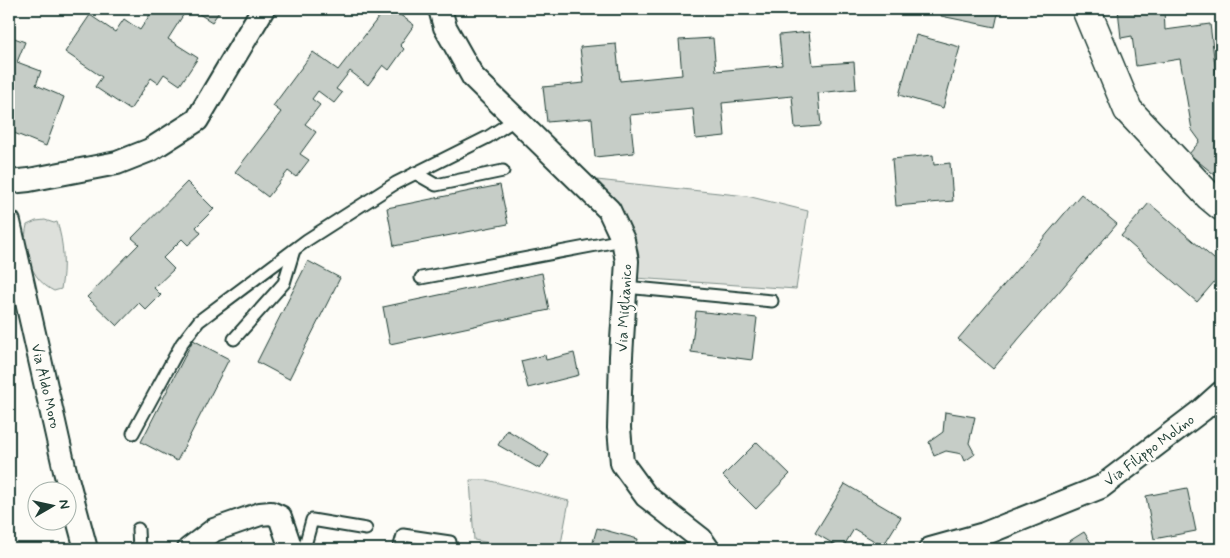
<svg xmlns="http://www.w3.org/2000/svg" width="1230" height="558" font-family="Mynerve,sans-serif">
<rect width="100%" height="100%" fill="#fdfcf7"/>
<filter id="ink" filterUnits="userSpaceOnUse"><feTurbulence type="fractalNoise" baseFrequency=".02" numOctaves="2"/><feDisplacementMap in="SourceGraphic" scale="10" xChannelSelector="R" yChannelSelector="G"/><feConvolveMatrix kernelMatrix="1 2 1 2 8 2 1 2 1" color-interpolation-filters="sRGB"/></filter>
<g filter="url(#ink)">
<g fill="#dde0db" stroke="#7e8e88">
<polygon points="597,180 747,196 808,211 796,289 635,278 621,210"/>
<path d="M45 220 54 223 57 222C64 243 65 268 61 289L54 291C31 280 21 250 27 225L36 221Z"/>
<polygon points="470,480 487,480 569,501 560,549 520,549 474,540"/>
</g>
<g fill="#c6cdc7" stroke="#1f3d34">
<polygon points="144,9 187,9 168,39 198,58 180,85 164,74 158,83 151,78 130,110 95,87 102,77 65,52 90,15 115,32 124,19 140,30 151,13"/>
<polygon points="191,9 221,9 212,22"/>
<polygon points="385,9 392,9 414,25 400,45 404,49 389,70 383,65 368,85 350,71 336,89 342,93 334,103 318,91 312,99 320,105 305,124 316,132 300,154 309,160 296,177 288,171 268,197 235,172 281,112 273,106 313,52 338,70"/>
<polygon points="943,9 999,9 995,27 941,16"/>
<polygon points="1118,9 1164,9 1165,30 1210,24 1221,115 1221,180 1189,154 1200,141 1192,130 1180,59 1136,66 1132,36 1121,38"/>
<polygon points="809,32 813,65 854,62 856,89 818,93 821,126 795,128 792,96 722,103 725,136 696,139 693,109 630,115 634,153 595,157 592,118 547,122 543,87 584,83 580,47 616,44 620,81 682,75 679,40 713,38 716,71 782,65 779,35"/>
<polygon points="916,35 960,47 943,108 899,95"/>
<polygon points="9,36 25,42 17,62 41,71 36,85 64,97 46,146 9,131 15,113 9,111"/>
<polygon points="933,155 934,165 950,163 953,201 896,206 892,159"/>
<polygon points="187,182 214,209 196,227 201,233 188,245 182,239 163,258 174,269 154,288 161,295 146,310 139,303 117,326 87,297 139,244 132,238"/>
<polygon points="500,185 508,224 394,246 387,208"/>
<polygon points="1081,194 1117,224 993,369 958,339"/>
<polygon points="1149,203 1221,265 1221,274 1197,302 1121,236"/>
<polygon points="308,261 340,278 289,379 257,362"/>
<polygon points="542,273 549,310 390,344 383,307"/>
<polygon points="696,311 757,318 752,360 691,352"/>
<polygon points="193,340 229,359 177,461 141,442"/>
<polygon points="574,353 579,375 528,388 521,361 545,355 546,360"/>
<polygon points="945,412 975,417 969,443 975,454 965,461 962,454 946,451 934,456 929,442 943,432"/>
<polygon points="507,430 549,455 540,469 498,445"/>
<polygon points="757,442 790,474 756,509 723,476"/>
<polygon points="845,484 901,517 883,546 854,529 842,549 815,533"/>
<polygon points="1187,488 1196,531 1154,539 1146,496"/>
<polygon points="597,528 638,539 636,549 591,549"/>
<polygon points="1084,532 1095,549 1057,549"/>
</g>
<g fill="none" stroke-linecap="round" stroke-linejoin="round">
<defs>
<g id="service">
<polyline points="415,173 436,185 503,171"/>
<polyline points="421,278 623,240"/>
<polyline points="625,287 772,301"/>
<polyline points="234,339 284,283 294,250"/>
<polyline points="133,433 182,343 199,321 307,240 396,183 488,137 516,119"/>
<polyline points="138,529 139,549"/>
<polyline points="304,549 312,520 366,529"/>
<polyline points="399,549 403,535 450,542 451,549"/>
</g>
<g id="minor">
<polyline points="440,9 445,27 473,77 609,210 623,240 627,261 621,356 619,428 622,463 646,496 701,539 708,549"/>
<polyline points="9,182 29,180 117,163 150,150 197,120 263,9"/>
<polyline points="9,222 65,471 86,549"/>
<polyline points="189,549 214,530 260,514 271,513 280,517 291,549"/>
<polyline points="930,549 984,534 1101,487 1202,410 1221,393"/>
</g>
<polyline id="tertiary" points="1086,9 1128,110 1209,196 1221,206"/>
</defs>
<use href="#service" stroke="#1f3d34" stroke-width="15"/>
<use href="#minor" stroke="#1f3d34" stroke-width="26"/>
<use href="#tertiary" stroke="#1f3d34" stroke-width="31"/>
<use href="#service" stroke="#fdfcf7" stroke-width="11"/>
<use href="#minor" stroke="#fdfcf7" stroke-width="22"/>
<use href="#tertiary" stroke="#fdfcf7" stroke-width="28"/>
</g>
</g>
<g text-anchor="middle" stroke-width="5" stroke-linejoin="round" paint-order="stroke">
<g font-size="15" fill="#1f3d34" stroke="#fdfcf7">
<text transform="translate(624 308) rotate(-87)" y="5">Via Miglianico</text>
<text transform="translate(46 386) rotate(77)" y="5">Via Aldo Moro</text>
<text transform="translate(1149 450) rotate(-37)" y="5">Via Filippo Molino</text>
</g>
</g>
<rect width="1230" height="558" fill="none" stroke="#fdfcf7" stroke-width="30"/>
<rect x="15" y="15" width="1200" height="528" fill="none" stroke="#1f3d34" stroke-width="2" filter="url(#ink)"/>
<g transform="translate(52 506) rotate(81)"><circle r="24" fill="#fdfcf7" stroke="#a4b0a9"/>
<path d="M0-4L9 19L0 12L-9 19Z" fill="#1f3d34"/>
<text y="-8" font-size="14" font-weight="bold" text-anchor="middle" fill="#1f3d34">N</text>
</g>
</svg>
